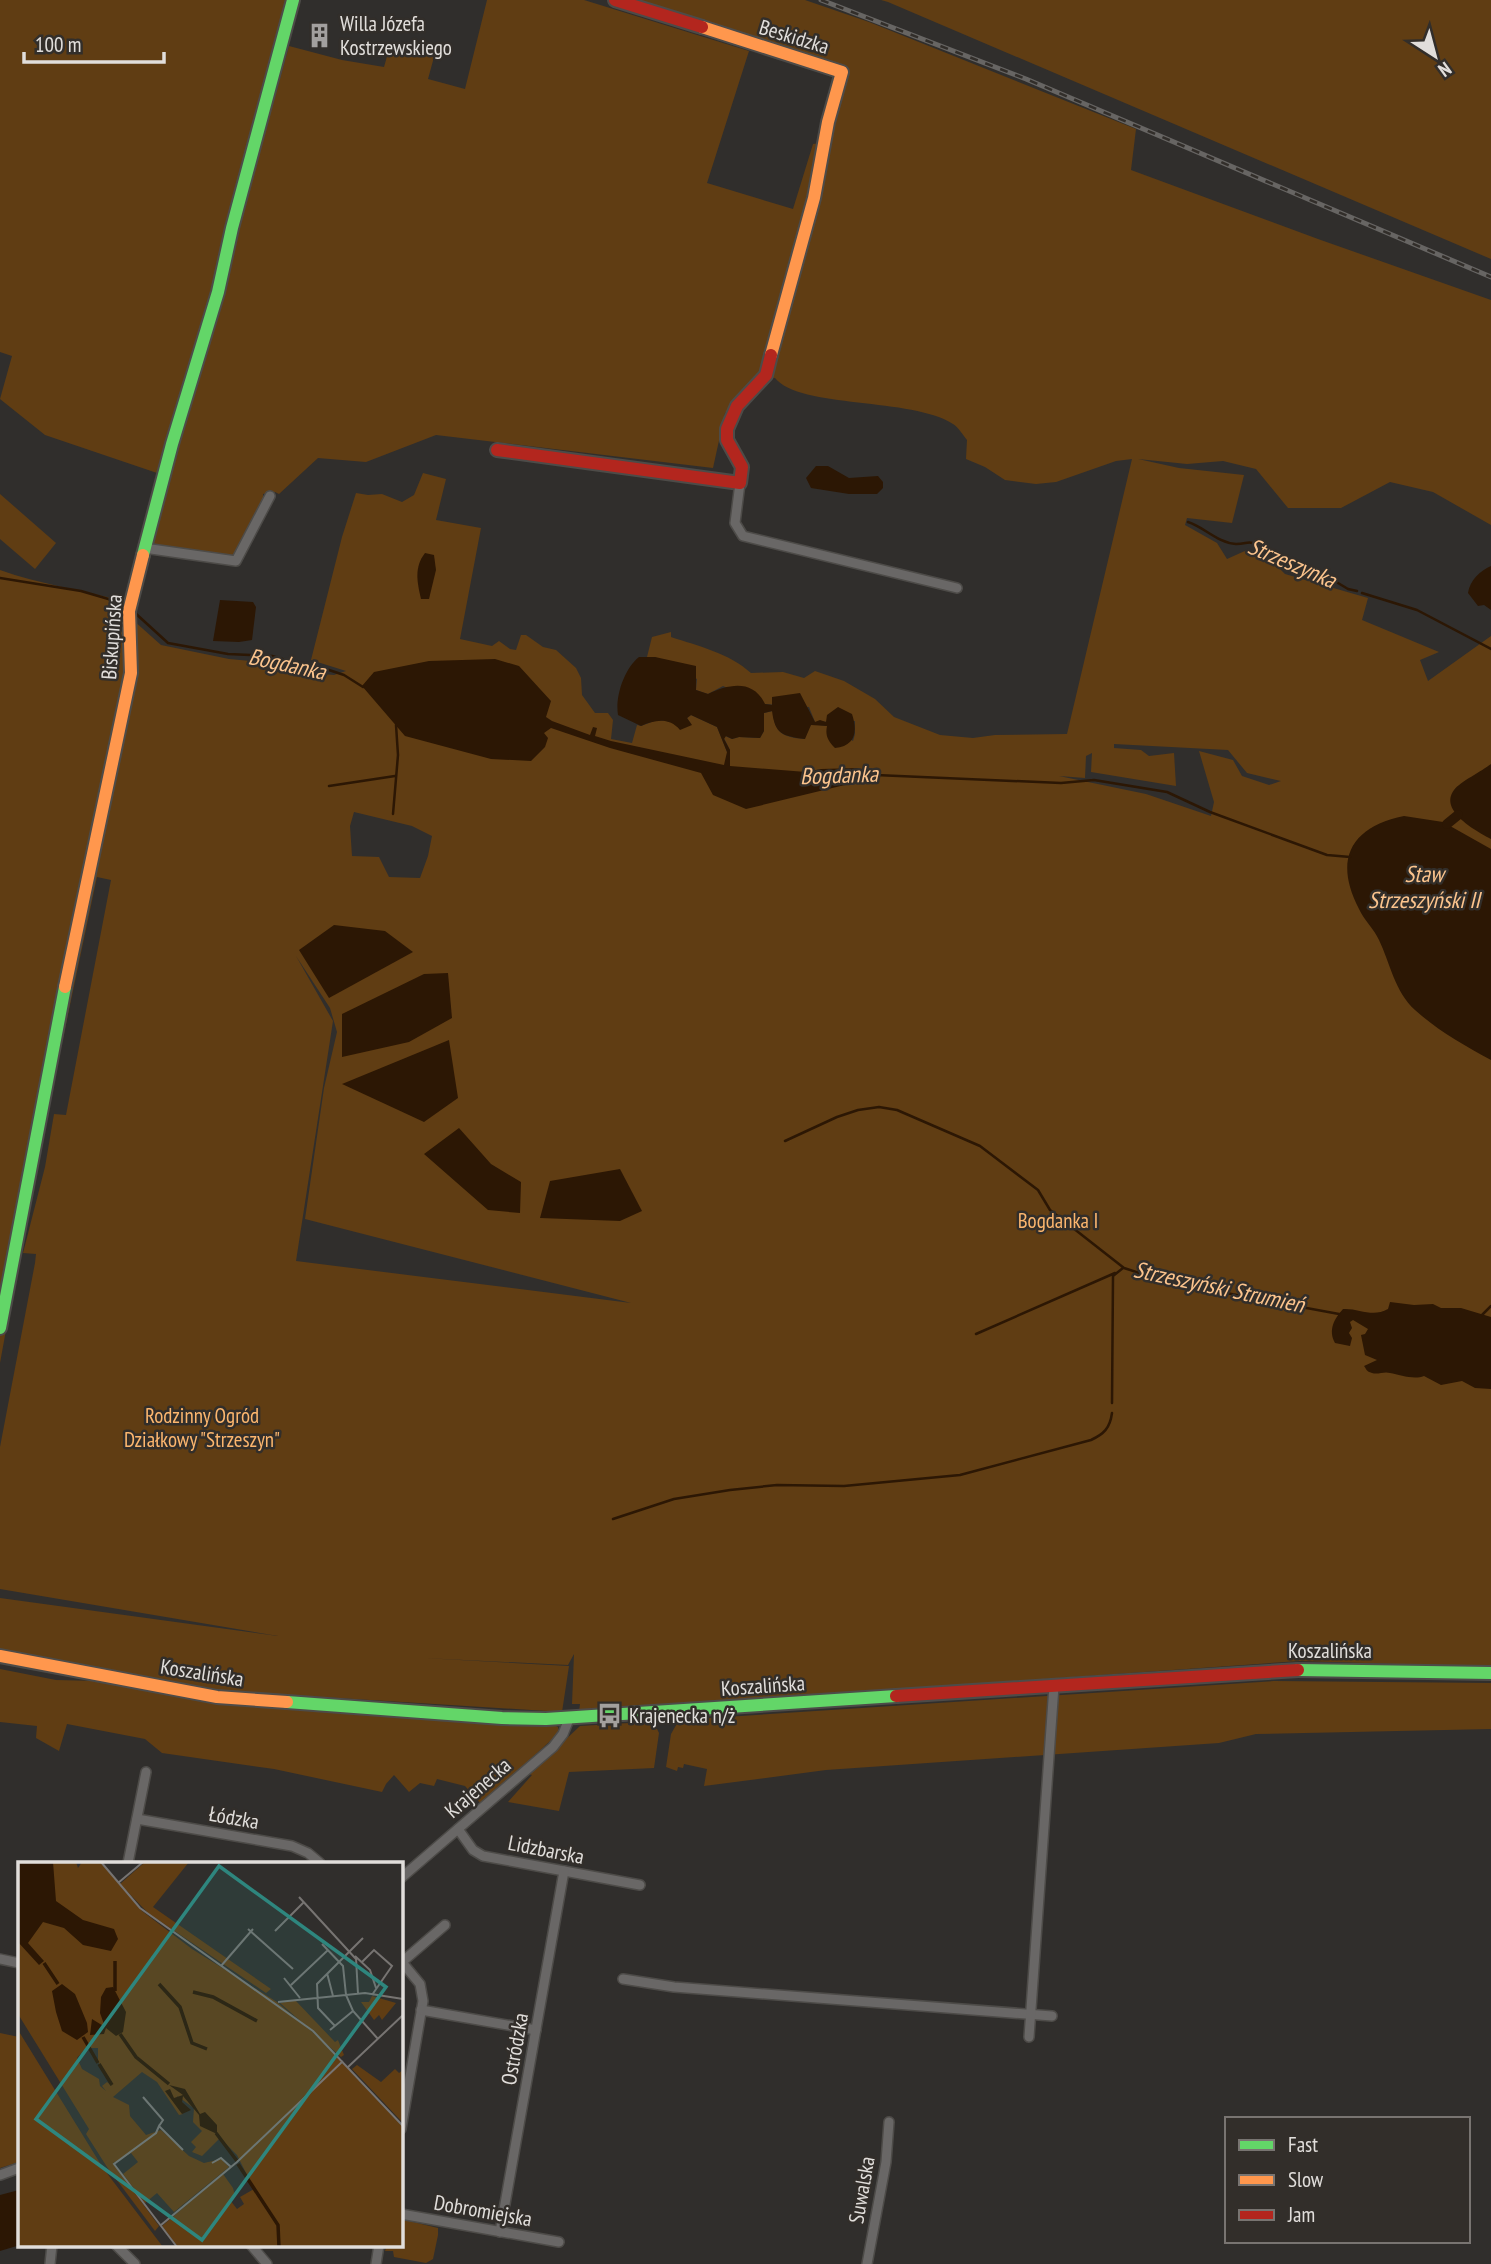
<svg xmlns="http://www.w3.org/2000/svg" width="1491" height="2264" font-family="'PT Sans Narrow',sans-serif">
<rect width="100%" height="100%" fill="#302e2c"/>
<g fill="#603d13" fill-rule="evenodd">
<polygon points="0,0 288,0 213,293 160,474 45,435 0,399 12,356 0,352"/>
<path d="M487 0H584L749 51 707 183 793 209 813 144 829 142 848 70 631 0H805L869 22 1136 129 1131 170 1318 239 1491 300V525L1433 492 1390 482 1341 508H1288L1256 469 1223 461 1187 464 1138 459 1179 468 1244 475 1232 523 1187 518 1185 525 1217 543 1227 559 1247 550 1268 557 1285 574 1368 598 1362 620 1439 652 1420 660 1428 681 1491 636V1667L1300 1661 579 1712 580 1704H572L574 1654 568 1665 423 1658 569 1666 562 1712 196 1689 0 1651V1598L278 1636 0 1589V1447L35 1263 36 1254 23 1253 45 1167 54 1114 66 1115 111 880 97 877 35 1171 0 1363V570C39 584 82 590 122 601L133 620 161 645 229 659 271 663 298 672 334 675 346 671 311 660 342 537 356 493 368 495 382 494 402 502 414 495 423 473 446 479 436 520 481 528 460 639 492 646 499 641 510 649 516 650 521 635H526L543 647 556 650 576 668 581 678 582 695 595 713H608L613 720 611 739 632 743 637 725 641 726 657 720 691 724 687 718 691 715 717 727 727 752 730 750 724 738 725 736 732 739 739 737 760 738 764 731V713L773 711C774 734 784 737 804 739L811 724 827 726 853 741 855 734V721L815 722 809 707 765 704 723 686 708 694 696 690 697 679 655 657H647L652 637 671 632V637C698 646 729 653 751 673L783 672 804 678 815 671 844 681 875 699 894 717 940 735 973 738 995 735 1067 734 1132 459 1116 461 1056 482 1036 484 1005 480 985 467 966 459 967 440C963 435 958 427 953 424 912 397 800 409 775 378L760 376 725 413 713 468 436 435 366 462 318 458 279 494 275 492 263 494V501L236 556 157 547 152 541 289 46 342 60 384 67 390 46 434 57 428 79 465 89ZM1114 744 1228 750 1247 773 1281 781 1269 785 1242 776 1233 760 1199 751 1214 802 1211 816 1146 794 1059 776 1085 778 1086 756 1092 753 1091 772 1176 786 1174 753 1149 756 1141 750 1114 748ZM354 812 412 826 432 836 428 856 420 878 389 877 379 857 352 856 350 826ZM296 956 330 1008 337 1032 324 1088 305 1219 631 1303 296 1261 333 1021Z"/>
<polygon points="881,0 1491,0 1491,259 888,2"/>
<polygon points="0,494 56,543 35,569 0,539"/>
<polygon points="0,1669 56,1680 98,1681 552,1724 558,1727 559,1733 481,1804 465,1786 437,1779 434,1786 420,1783 409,1792 394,1775 386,1784 382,1792 274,1769 162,1753 145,1739 67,1724 59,1751 36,1738 37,1726 0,1722"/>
<polygon points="1274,1681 1491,1683 1491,1729 1256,1734 1219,1743 826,1770 704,1786 707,1769 684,1764 683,1768 678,1767 677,1771 666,1767 671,1734 679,1720"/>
<polygon points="645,1722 657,1729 659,1733 654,1768 569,1772 559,1811 508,1802 532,1775 529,1774 580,1726"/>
<polygon points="0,2033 19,2037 19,2162 0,2168"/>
<polygon points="401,2219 438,2228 438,2235 433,2259 426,2263 394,2257 393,2251 385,2251 387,2245 401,2245"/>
</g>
<g fill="#2c1704">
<polygon points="816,466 828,466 849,478 878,476 883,482 883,488 877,494 849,494 811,488 806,478"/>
<path d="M425 553 434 555 436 570 429 599H421C417 582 414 567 425 553Z"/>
<path d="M1491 566V610L1484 605 1478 606 1468 593C1470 580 1480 571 1491 566Z"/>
<polygon points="220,600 253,602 256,607 252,640 239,642 213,641"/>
<path d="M639 657H655L696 666V690L708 694C729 684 753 679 765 704L772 705V697L800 693 815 722 820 720 826 722 827 715 838 707 852 714C858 732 855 746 835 748 828 741 825 736 827 726L811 725 805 739C782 736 775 734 772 711L764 713V731L760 738 739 737 732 739 726 736 724 739 730 750V766L806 772 821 769 859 768 853 776V783L746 809 713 795 701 773 610 748 551 728 544 733 548 738 545 747 531 761 491 759 405 736 362 686 374 672 429 661 495 659 519 666 551 701 546 717 552 721 590 735 593 727 597 728 595 736 611 741 724 765 727 752 717 727 691 715 687 718 692 725 680 730C669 717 655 720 641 726L618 715C615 697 624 669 639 657Z"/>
<path d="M1491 764V839C1478 832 1438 811 1454 790 1460 782 1482 771 1491 764Z"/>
<path d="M1404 816 1443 822 1491 849V1060C1465 1046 1437 1030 1415 1010 1395 992 1390 963 1379 940 1374 929 1364 920 1359 909 1333 859 1351 827 1404 816Z"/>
<polygon points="334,925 385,931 413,952 329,998 299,950"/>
<polygon points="448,973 452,1018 409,1042 342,1057 342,1014 424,974"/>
<polygon points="449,1040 458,1098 424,1122 342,1084"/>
<polygon points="459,1128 491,1164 521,1182 520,1213 488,1210 424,1154"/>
<polygon points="620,1169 642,1211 620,1221 540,1218 550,1181"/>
<path d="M1390 1302 1414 1305 1433 1304 1441 1308H1461L1491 1317V1389L1475 1388 1462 1381 1441 1385 1424 1376C1414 1380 1400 1375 1390 1373 1384 1371 1378 1375 1372 1373 1366 1371 1367 1370 1364 1366L1377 1360 1365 1355 1361 1335 1365 1334 1368 1329 1353 1320 1350 1322 1352 1328 1349 1333 1352 1338 1350 1346 1335 1343C1328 1330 1334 1319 1343 1309 1359 1308 1372 1318 1388 1309Z"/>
<polygon points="19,2190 20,2245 0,2251 0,2195"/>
</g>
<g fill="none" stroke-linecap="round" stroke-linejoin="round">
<g stroke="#2c1704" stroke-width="2.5">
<path d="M1188 522C1204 527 1218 543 1236 544 1250 544 1249 538 1262 550L1323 574 1348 589 1357 591"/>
<polyline points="0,578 81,591 122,603"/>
<polyline points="1362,593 1417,610 1491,649"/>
<polyline points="134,612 168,643 228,654 272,656 299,664 320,667 344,675 363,687"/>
<polyline points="852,772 876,775 1061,783 1094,780 1167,792 1210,812 1327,855 1350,857"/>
<polyline points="329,786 395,776"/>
<polyline points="393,814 398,755 396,725"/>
<polyline points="785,1141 837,1117 858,1110 879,1107 897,1110 980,1146 1038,1190 1050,1210 1124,1268 1167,1282 1339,1314"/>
<polyline points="1482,1315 1491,1306"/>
<polyline points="976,1334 1115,1273"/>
<polyline points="1112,1403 1113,1276 1123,1268"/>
<path d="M613 1519 674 1499 730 1490 777 1485 844 1486 960 1475 1091 1440C1104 1434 1110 1428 1112 1413"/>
</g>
<polyline stroke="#2c1704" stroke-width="10" points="1447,824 1458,815"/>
<defs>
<g id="street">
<polyline points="740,483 735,523 743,536 957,588"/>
<polyline points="144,548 236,561 270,496"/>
<polyline points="137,1819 292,1846 308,1853 320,1863"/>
<polyline points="458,1829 473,1850 483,1856 640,1885"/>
<polyline points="128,1863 146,1772"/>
<polyline points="401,1878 553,1747 563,1734 569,1719"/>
<polyline points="0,1959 19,1963"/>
<polyline points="401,1961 420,1984 423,2001 401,2129"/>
<polyline points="402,1962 445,1925"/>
<polyline points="623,1979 674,1987 1052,2016"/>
<polyline points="421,2010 536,2030"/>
<polyline points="1029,2037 1054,1686"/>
<polyline points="0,2175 19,2168"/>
<polyline points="401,2214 559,2242"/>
<polyline points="500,2232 564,1871"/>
<polyline points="116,2245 135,2264"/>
<polyline points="251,2245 267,2264"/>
<polyline points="50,2264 52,2245"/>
<polyline points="376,2264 379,2245"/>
<polyline points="867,2264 886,2162 889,2122"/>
</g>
<g id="fast">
<polyline points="143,555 172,444 218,292 232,228 293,0"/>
<polyline points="0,1328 65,987"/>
<polyline points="1298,1670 1491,1673"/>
<polyline points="287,1702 502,1718 546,1719 896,1696"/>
</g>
<g id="slow">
<polyline points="702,27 842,72 828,122 814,198 771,355"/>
<polyline points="65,987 131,673 129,611 143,555"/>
<polyline points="0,1656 217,1697 287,1702"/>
</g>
<g id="jam">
<polyline points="615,0 702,27"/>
<polyline points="497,450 740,483 742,467 727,440 727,429 737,406 766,375 771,355"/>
<polyline points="896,1696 1298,1670"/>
</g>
</defs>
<use href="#street" stroke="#4d4b48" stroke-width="12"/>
<use href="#fast" stroke="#4d4b48" stroke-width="16"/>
<use href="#slow" stroke="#4d4b48" stroke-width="16"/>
<use href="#jam" stroke="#4d4b48" stroke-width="16"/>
<use href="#street" stroke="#696766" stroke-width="9"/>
<use href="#fast" stroke="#63d668" stroke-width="12"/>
<use href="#slow" stroke="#ff974d" stroke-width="12"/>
<use href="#jam" stroke="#b3261e" stroke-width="12"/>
<defs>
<polyline id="rail" points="821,0 1026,79 1491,277"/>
</defs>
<use href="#rail" stroke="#676563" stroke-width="5"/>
<use href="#rail" stroke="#322e2a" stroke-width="2.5" stroke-dasharray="8" stroke-linecap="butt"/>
</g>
<defs>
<symbol id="building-bare" viewBox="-9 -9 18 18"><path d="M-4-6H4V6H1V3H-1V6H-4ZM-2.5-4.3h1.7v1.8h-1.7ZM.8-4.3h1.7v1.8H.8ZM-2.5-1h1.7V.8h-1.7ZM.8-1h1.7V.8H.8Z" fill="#a3a09e" stroke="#322e2a" stroke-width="2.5" paint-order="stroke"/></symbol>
<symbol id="bus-bare" viewBox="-9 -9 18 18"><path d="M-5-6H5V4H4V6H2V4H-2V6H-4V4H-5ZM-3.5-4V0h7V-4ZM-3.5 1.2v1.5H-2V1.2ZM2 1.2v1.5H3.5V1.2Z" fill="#a3a09e" stroke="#322e2a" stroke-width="2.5" paint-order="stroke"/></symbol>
</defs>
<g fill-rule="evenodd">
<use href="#building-bare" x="302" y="18" width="35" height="35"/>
<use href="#bus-bare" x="592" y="1698" width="35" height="35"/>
</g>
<g text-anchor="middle" stroke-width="5" stroke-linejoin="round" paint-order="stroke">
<g font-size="21" fill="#e1dedb" stroke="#322e2a" text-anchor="start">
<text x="340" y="31">Willa Józefa<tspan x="340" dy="24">Kostrzewskiego</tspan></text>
<text x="629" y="1723">Krajenecka n/ż</text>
</g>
<g font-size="21" fill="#e1dedb" stroke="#322e2a">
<text transform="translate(794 37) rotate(17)" y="7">Beskidzka</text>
<text transform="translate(112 637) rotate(-86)" y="7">Biskupińska</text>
<text x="1330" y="1658">Koszalińska</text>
<text transform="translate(202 1673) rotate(9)" y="7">Koszalińska</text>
<text transform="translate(763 1686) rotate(-4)" y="7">Koszalińska</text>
<text transform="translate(478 1788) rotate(-41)" y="7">Krajenecka</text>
<text transform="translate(234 1818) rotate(10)" y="7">Łódzka</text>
<text transform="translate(546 1850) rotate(11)" y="7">Lidzbarska</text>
<text transform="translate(515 2049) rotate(-80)" y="7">Ostródzka</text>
<text transform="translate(862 2190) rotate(-80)" y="7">Suwalska</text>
<text transform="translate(483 2211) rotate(10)" y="7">Dobromiejska</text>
</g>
<g font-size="21" fill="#fcb66e" stroke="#322e2a">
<text x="1058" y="1228">Bogdanka I</text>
<text x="202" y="1423">Rodzinny Ogród<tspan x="202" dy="24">Działkowy "Strzeszyn"</tspan></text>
</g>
<g font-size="23" font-style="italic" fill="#fcc48d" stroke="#322e2a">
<text transform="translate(1292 563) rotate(23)" y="8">Strzeszynka</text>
<text transform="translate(287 664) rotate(12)" y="8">Bogdanka</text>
<text transform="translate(839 775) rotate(-2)" y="8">Bogdanka</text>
<text x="1424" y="882">Staw<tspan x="1424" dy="26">Strzeszyński II</tspan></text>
<text transform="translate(1219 1287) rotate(12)" y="8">Strzeszyński Strumień</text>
</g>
</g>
<g transform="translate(18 1862)">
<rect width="385" height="385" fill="#302e2c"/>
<path d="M0 0H58L60 6 64 0H82L124 49 174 87 259 140 299 174 385 265V385H160L144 364 205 312 215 326 217 334 212 338 219 347 226 342 222 335 236 327 219 293 202 276 184 294 174 290 178 285 173 280 184 269 175 260 176 246 159 234 165 252 161 253 139 220 124 210 95 235 111 243 112 254 128 273 143 268 171 294 186 301 203 297 211 305 156 350 139 331 127 341 105 312 120 300 113 291 95 301 141 364 137 369 89 305 68 272 71 267 0 152ZM68 186H80V200L94 224 89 220 84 224 88 229 82 224 81 217 64 207 59 196ZM127 0H171L135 45 253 127 248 131 130 51 102 22ZM354 134 378 141 364 158 361 153 356 158 343 140H351ZM277 138 317 180 320 178 326 193 323 195 262 141ZM0 168 85 306 145 385H0ZM339 203 363 220 377 207 381 211 385 208V261L334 207Z" fill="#603d13" fill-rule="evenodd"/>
<path d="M0 0H35L38 39 65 58 96 67 100 77 93 89 65 83 46 66 25 60 10 81 26 99 21 103 0 80ZM44 122 57 132 69 161 70 170 59 178 44 169 38 150 34 129ZM95 125 108 150 105 170 98 174 88 166 86 172 72 173 74 157 87 165 82 151 83 135 88 126ZM151 223 167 227 182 252 187 250 199 263V272L182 264 181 253 165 234 164 240 173 248 164 252 147 229 152 227 156 236 165 233Z" fill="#2c1704"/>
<path fill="none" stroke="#2c1704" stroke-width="3.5" d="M26 101 40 122M141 122 162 145 174 181 189 187M97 129V99M175 130 195 135 239 159M102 172 118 195 151 222M65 175 80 201M81 202 94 223M198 271 219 299M220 302 260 363 261 385"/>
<path fill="none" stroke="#777472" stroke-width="2" d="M83 0 122 46 295 169 385 264M100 21 125 0M281 35 338 97M230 67 275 107M257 69 286 40M304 82 325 104 328 133 335 149 360 177M337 94 352 108 358 126M338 96 340 132M344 100 356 88 374 104 354 133M203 104 235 67M309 111 315 134M266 116 282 136M273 123 310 88M260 140 347 131 385 137M317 164 300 146 299 122 345 76M312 168 335 149M330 205 385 153M125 235 145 258 141 264M194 301 203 296 213 305M143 363 219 300 325 199M159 385 96 302 138 271 141 264 165 288"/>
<path fill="#2e867e" fill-opacity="0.15" stroke="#2e867e" stroke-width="3.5" d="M201 4 368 125 184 378 18 257Z"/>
<rect width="385" height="385" fill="none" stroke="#e1dedb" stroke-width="3.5"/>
</g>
<rect x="1225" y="2117" width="245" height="126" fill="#322e2a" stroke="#787471" stroke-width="2"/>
<rect x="1239" y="2140" width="35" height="10" fill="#63d668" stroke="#787471" stroke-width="2"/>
<text x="1288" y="2152" font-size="21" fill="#e1dedb">Fast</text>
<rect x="1239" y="2175" width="35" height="10" fill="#ff974d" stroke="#787471" stroke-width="2"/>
<text x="1288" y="2187" font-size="21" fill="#e1dedb">Slow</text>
<rect x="1239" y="2210" width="35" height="10" fill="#b3261e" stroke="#787471" stroke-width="2"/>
<text x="1288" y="2222" font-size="21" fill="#e1dedb">Jam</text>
<g transform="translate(1435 56) rotate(144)" stroke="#322e2a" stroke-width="5" paint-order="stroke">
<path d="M0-5L12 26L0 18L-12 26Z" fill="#e1dedb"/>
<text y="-10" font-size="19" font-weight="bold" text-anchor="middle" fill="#e1dedb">N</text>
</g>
<path d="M24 52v10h140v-10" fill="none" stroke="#e1dedb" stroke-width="3.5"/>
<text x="35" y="52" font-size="21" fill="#e1dedb" stroke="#322e2a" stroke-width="5" paint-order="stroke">100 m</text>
</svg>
